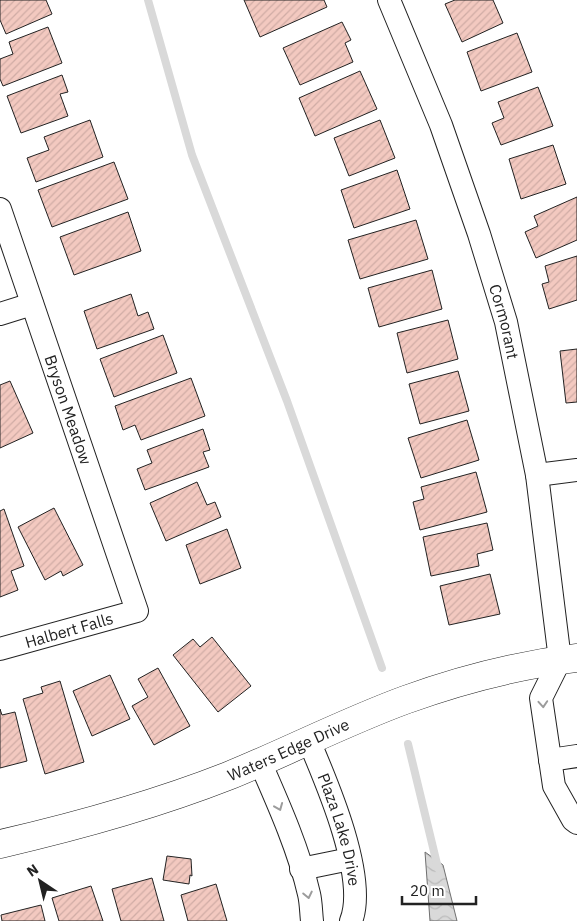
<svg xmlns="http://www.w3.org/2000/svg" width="577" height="921" font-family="'IBM Plex Sans',sans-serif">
<defs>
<pattern id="water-waves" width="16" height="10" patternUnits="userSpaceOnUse" patternTransform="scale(1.25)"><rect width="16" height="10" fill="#d9d9d9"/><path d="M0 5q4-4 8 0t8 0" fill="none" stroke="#bababa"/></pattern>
<pattern id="building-hatch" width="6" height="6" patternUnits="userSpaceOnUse" patternTransform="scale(1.25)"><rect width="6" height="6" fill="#f3c9c0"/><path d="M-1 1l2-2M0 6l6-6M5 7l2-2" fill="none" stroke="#d0aca5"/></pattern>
</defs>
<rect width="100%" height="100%" fill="#fff"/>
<polygon fill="url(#water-waves)" stroke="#6f6f6f" points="425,852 443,865 457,921 430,921"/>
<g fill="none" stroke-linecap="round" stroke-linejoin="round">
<g stroke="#d9d9d9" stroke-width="8">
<polyline points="148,0 192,155 287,401 382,668"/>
<polyline points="408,744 438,868"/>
</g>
</g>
<g fill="url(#building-hatch)" stroke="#222">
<polygon points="0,0 46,0 52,14 6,34 0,20"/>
<polygon points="244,0 324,0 327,7 260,37"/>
<polygon points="455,0 493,0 503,23 462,42 445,4"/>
<polygon points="342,22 351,40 345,43 353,62 300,85 283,48"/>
<polygon points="48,27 62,63 3,86 0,79 0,59 13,54 9,42"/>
<polygon points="517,33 532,72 481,91 467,52"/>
<polygon points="360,71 377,109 315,136 299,98"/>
<polygon points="62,75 68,92 60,94 68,116 21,133 7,96"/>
<polygon points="538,87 553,126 501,145 492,123 504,118 498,102"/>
<polygon points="90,120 103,157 36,182 27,158 49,150 44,137"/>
<polygon points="380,120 395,158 349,176 334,138"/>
<polygon points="553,145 566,184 521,199 509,159"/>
<polygon points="114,162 128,199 52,227 38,190"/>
<polygon points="397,170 410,209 354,228 341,190"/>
<polygon points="577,197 577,240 536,258 525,232 538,226 534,216"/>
<polygon points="128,212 141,251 74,275 60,237"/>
<polygon points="416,220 428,259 360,279 348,240"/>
<polygon points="577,256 577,300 549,309 542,284 549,282 545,266"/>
<polygon points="432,270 442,309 379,327 368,288"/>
<polygon points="131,294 138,316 148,312 154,329 97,349 84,311"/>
<polygon points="448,320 458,359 407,373 397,333"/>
<polygon points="163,335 177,373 114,397 100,359"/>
<polygon points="577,349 577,402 566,403 560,351"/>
<polygon points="458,371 469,411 420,424 409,384"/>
<polygon points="191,378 205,416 141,440 135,425 123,430 115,406"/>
<polygon points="10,381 33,433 0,448 0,385"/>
<polygon points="467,420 479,460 421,478 408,438"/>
<polygon points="203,429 210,450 203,452 209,467 145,490 137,469 152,463 147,450"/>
<polygon points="476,472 487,512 420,530 413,502 424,499 421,487"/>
<polygon points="197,482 207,505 215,502 221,517 166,541 150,503"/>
<polygon points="54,508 83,565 63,576 61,571 45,580 18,527"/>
<polygon points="4,509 24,566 11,571 18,590 0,597 0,511"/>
<polygon points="487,523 493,550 477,554 479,566 431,576 423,537"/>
<polygon points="227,529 241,568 200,584 186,545"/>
<polygon points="490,574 500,614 449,625 440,586"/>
<polygon points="212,637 251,686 218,712 173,655 193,639 200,647"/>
<polygon points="158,668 190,726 154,745 132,706 148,697 138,679"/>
<polygon points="110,675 130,719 92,736 73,691"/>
<polygon points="60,681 84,762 45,774 23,699 43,693 41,687"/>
<polygon points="0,709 2,715 15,712 27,761 0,768"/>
<polygon points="167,856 191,859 192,876 190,875 189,884 163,880"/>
<polygon points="152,878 164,921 121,921 112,889"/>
<polygon points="216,884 227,921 188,921 181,895"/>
<polygon points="91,886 103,921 59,921 52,898"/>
<polygon points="41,905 45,921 2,921 1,915"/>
</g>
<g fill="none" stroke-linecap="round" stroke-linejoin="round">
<defs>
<g id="minor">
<path id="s1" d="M389 0 441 125 479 234 506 322 537 475 560 660"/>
<path id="s2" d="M0 209 137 611 0 649"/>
<polyline points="0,314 32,304"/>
<polyline points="537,475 577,470"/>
<polyline points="560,660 541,698 554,786 573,820 577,823"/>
<path id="s3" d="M309 741C327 783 368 878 351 921"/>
<polyline points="550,760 577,756"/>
<path d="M260 762C278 803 299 850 309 894 311 902 311 912 312 921"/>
<polyline points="301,869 350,859"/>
</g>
<g id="tertiary">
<path id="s4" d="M0 844C78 826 154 805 228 776 287 752 345 722 405 700 460 680 518 665 577 658"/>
</g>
</defs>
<use href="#minor" stroke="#222" stroke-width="24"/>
<use href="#tertiary" stroke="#222" stroke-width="29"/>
<use href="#minor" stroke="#fff" stroke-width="22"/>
<use href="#tertiary" stroke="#fff" stroke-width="28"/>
</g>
<defs><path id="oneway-chevron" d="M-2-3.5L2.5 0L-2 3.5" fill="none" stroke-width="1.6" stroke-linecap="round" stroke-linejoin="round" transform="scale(1.25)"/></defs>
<g stroke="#9c9c9c">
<use href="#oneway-chevron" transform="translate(543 704) rotate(86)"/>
<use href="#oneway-chevron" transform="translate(279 807) rotate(68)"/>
<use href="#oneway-chevron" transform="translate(308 895) rotate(78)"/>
</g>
<g text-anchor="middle" stroke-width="4" stroke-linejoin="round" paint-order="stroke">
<g font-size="16" fill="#222" stroke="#fff">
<text dy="6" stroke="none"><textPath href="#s1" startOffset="342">Cormorant</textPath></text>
<text dy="6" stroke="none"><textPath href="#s2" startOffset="212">Bryson Meadow</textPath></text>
<text transform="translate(69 630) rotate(-16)" y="6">Halbert Falls</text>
<text dy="6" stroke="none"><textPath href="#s4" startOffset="304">Waters Edge Drive</textPath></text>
<text dy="6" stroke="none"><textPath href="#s3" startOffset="94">Plaza Lake Drive</textPath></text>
</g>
</g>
<g transform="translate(40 881) rotate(325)" stroke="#ffffff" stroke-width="4" paint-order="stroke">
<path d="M0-4L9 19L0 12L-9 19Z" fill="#222222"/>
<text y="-8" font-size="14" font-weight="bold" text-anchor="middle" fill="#222222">N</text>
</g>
<path d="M402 896v8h74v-8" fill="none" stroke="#222222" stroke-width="2.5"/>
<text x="410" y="896" font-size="15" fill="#222222" stroke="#ffffff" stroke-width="4" paint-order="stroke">20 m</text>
</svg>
